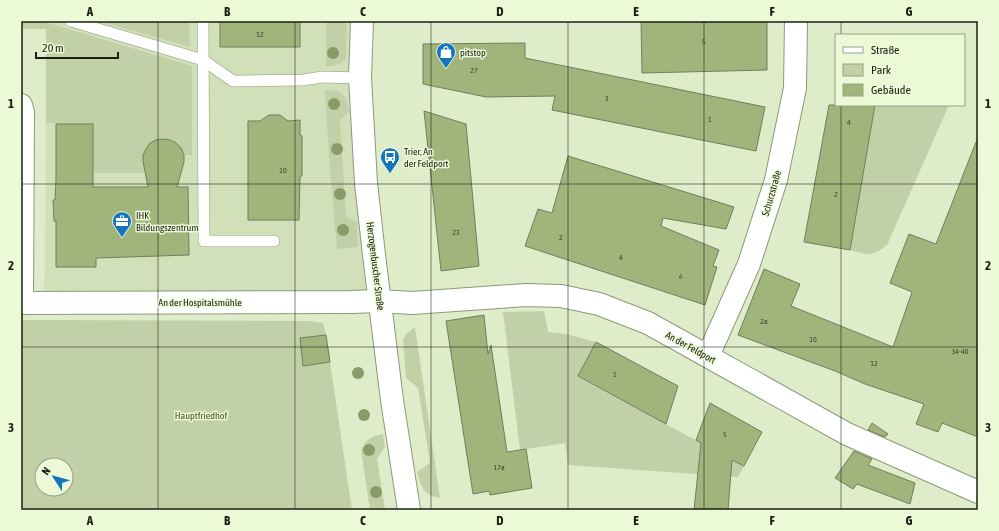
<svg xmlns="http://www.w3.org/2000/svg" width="999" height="531" font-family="'Asap Condensed',sans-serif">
<rect width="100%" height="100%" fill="#dfecca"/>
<polygon fill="#d1e0b8" points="21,21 362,21 380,301 43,302 45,264 46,29 21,29"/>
<g fill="#c1d0a7" fill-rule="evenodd">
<path d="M21 21H41L192 66V155H184C171 124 131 143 147 173H93V124L46 123V29H21Z"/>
<polygon points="98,21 189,21 190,47"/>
<polygon points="326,21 342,21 347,25 346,58 340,64 326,67"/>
<path d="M333 90C345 92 348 102 349 112L340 120 346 217 357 222 358 247 337 249 330 170 325 91Z"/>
<path d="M875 105H949L887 245C871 258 868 254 850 250Z"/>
<polygon points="544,311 548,332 566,334 596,342 578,377 744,466 738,477 568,465 565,443 520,450 503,312"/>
<path d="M21 320 309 321 323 323 324 326 326 335 352 510H21ZM42 465H66V489H42Z"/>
<path d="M415 327 440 498C423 495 421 487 417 472L430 463 418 388 406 378 403 340 407 333Z"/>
<path d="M383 434 385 447 377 459 385 510H370L361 450C366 440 371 436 383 434Z"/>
</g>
<g fill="#a0b57c" stroke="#727d5f">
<rect x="220" y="21" width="80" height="26"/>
<polygon points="641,21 767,21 767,70 642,73"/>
<polygon points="525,43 525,58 765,107 756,151 552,110 555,96 486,97 423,84 423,44"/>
<polygon points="829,105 875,105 850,250 804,242"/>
<polygon points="424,111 466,124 479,266 441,271"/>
<polygon points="269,115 280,115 288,121 300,120 300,135 302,136 302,176 300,176 299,220 248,220 248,121 260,121"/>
<polygon points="56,124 93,124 93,187 148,187 143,161 143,155 146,149 150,143 156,140 163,139 170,140 176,143 181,148 184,155 184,162 177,187 188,187 189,255 96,258 96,267 56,267 56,221 54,221 53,200 55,200 56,179"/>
<polygon points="976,142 978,142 978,437 942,423 938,432 916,424 924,404 865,384 835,371 738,335 764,269 800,284 791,306 893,347 912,292 890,283 909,234 936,244"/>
<polygon points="568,156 734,207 726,229 663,218 661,226 719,250 713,266 717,267 705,305 525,246 538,209 552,213"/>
<polygon points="484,315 488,354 491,345 507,452 526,449 532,488 490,495 489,491 473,494 446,321"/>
<polygon points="326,335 330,362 303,366 300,338"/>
<polygon points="596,342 678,386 666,424 578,376"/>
<polygon points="710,403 762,432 744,466 732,460 728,510 694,510 701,443 696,440"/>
<polygon points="872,423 888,434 885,437 868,430"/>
<polygon points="854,451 872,459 868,465 915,483 910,504 857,484 853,489 835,478"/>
</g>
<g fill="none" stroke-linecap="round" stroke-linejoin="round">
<defs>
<g id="service">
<polyline points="71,21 203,60 233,81 303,80 322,77 360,78"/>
<polyline points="203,21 204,241 274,241"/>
</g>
<g id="minor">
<polyline points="21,105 23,112 22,303"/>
<polyline points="21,303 351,302 380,301 412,303 526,295 561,296 599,304 648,323 847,434 978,492"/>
<polyline points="708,356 749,264 776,180 795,88 796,21"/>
</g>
<polyline id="secondary" points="362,21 360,78 366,183 374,255 392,400 409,510"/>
</defs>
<use href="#service" stroke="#8d9879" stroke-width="12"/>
<use href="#minor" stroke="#8d9879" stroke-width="24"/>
<use href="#secondary" stroke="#8d9879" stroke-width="24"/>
<use href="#service" stroke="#fff" stroke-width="11"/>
<use href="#minor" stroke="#fff" stroke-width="22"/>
<use href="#secondary" stroke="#fff" stroke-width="22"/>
</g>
<g fill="#8a9a68">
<circle cx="333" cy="53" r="6"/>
<circle cx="334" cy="104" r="6"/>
<circle cx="337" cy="149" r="6"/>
<circle cx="340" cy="194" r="6"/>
<circle cx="343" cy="230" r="6"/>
<circle cx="358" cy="373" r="6"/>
<circle cx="364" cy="415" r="6"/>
<circle cx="369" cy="450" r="6"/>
<circle cx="376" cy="492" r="6"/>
</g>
<path fill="none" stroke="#1a1e12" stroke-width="1" stroke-opacity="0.55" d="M158 21V510M295 21V510M431 21V510M568 21V510M704 21V510M841 21V35M841 105V510M21 184H978M21 347H978"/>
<defs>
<symbol id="shop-pin" viewBox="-11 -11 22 30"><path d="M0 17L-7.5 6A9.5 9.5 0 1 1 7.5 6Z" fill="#1374c0" stroke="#ecf9d7"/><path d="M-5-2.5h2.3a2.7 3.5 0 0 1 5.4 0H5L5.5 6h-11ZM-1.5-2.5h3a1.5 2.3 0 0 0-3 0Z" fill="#fff"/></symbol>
<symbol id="bus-pin" viewBox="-11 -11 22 30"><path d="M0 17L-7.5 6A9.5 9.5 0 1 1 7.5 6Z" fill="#1374c0" stroke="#ecf9d7"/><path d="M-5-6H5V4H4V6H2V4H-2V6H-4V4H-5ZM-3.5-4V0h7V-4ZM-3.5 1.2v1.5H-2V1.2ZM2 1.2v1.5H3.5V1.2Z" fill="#fff"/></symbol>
<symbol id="office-pin" viewBox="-11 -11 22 30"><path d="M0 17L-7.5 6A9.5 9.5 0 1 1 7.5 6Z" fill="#1374c0" stroke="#ecf9d7"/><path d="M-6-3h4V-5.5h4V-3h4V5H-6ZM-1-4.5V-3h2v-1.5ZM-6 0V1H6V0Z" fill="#fff"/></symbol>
</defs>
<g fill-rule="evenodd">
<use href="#shop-pin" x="435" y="41" width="22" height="30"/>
<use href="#bus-pin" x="379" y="146" width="22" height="30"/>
<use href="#office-pin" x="111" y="210" width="22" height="30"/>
</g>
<g text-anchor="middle" stroke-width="3" stroke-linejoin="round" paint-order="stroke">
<g font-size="8" fill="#3c442c">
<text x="260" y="37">12</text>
<text x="704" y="44">5</text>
<text x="474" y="73">27</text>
<text x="607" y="101">3</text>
<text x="710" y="122">1</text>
<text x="849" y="125">4</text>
<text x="283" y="173">10</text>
<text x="836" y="197">2</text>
<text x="456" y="235">23</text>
<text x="561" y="240">2</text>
<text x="621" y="260">4</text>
<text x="681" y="279">6</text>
<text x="764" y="324">2a</text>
<text x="813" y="342">10</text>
<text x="960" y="354">34-40</text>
<text x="874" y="366">12</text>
<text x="615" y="377">1</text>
<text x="725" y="437">5</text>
<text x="499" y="470">17a</text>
</g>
<g font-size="10" fill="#1a1e12" stroke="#ecf9d7" text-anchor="start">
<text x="460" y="56">pitstop</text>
<text x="404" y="155">Trier, An<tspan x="404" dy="12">der Feldport</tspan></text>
<text x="136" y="219">IHK<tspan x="136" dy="12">Bildungszentrum</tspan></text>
</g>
<g font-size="10" fill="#1a1e12" stroke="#ecf9d7">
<text transform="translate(771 193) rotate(-74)" y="4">Schurzstraße</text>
<text transform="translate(376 266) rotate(83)" y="4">Herzogenbuscher Straße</text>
<text x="200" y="306">An der Hospitalsmühle</text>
<text transform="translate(691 347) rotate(29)" y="4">An der Feldport</text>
</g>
<g font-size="10" fill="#445618" stroke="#ecf9d7">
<text x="201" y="419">Hauptfriedhof</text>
</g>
</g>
<rect width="999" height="531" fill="none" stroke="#ecf9d7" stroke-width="44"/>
<rect x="835" y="34" width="130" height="72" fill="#ecf9d7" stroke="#98a188"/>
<rect x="843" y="47" width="20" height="6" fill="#ffffff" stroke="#98a188"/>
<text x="871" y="54" font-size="12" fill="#1a1e12">Straße</text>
<rect x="843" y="64" width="20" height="12" fill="#c1d0a7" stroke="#98a188"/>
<text x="871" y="74" font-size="12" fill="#1a1e12">Park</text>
<rect x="843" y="84" width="20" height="12" fill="#a0b57c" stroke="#98a188"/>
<text x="871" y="94" font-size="12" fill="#1a1e12">Gebäude</text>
<g transform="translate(54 477) rotate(306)"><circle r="19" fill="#ecf9d7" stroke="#98a188"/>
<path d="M0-3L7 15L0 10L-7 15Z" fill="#1374c0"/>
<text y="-6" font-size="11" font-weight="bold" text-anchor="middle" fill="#1a1e12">N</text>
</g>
<path d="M36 52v6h82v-6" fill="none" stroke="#1a1e12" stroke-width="2"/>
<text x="42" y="52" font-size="12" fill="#1a1e12" stroke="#ecf9d7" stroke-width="3" paint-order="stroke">20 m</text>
<rect x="22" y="22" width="955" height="487" fill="none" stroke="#1a1e12" stroke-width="1.5"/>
<g font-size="13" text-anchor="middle" font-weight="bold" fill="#1a1e12">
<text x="90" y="16">A</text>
<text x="227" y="16">B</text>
<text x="363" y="16">C</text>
<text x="500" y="16">D</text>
<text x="636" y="16">E</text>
<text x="772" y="16">F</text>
<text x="909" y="16">G</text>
<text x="11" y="108">1</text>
<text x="988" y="108">1</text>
<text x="11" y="270">2</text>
<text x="988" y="270">2</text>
<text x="11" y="432">3</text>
<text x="988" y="432">3</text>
<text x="90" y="525">A</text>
<text x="227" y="525">B</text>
<text x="363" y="525">C</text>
<text x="500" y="525">D</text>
<text x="636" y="525">E</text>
<text x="772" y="525">F</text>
<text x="909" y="525">G</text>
</g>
</svg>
